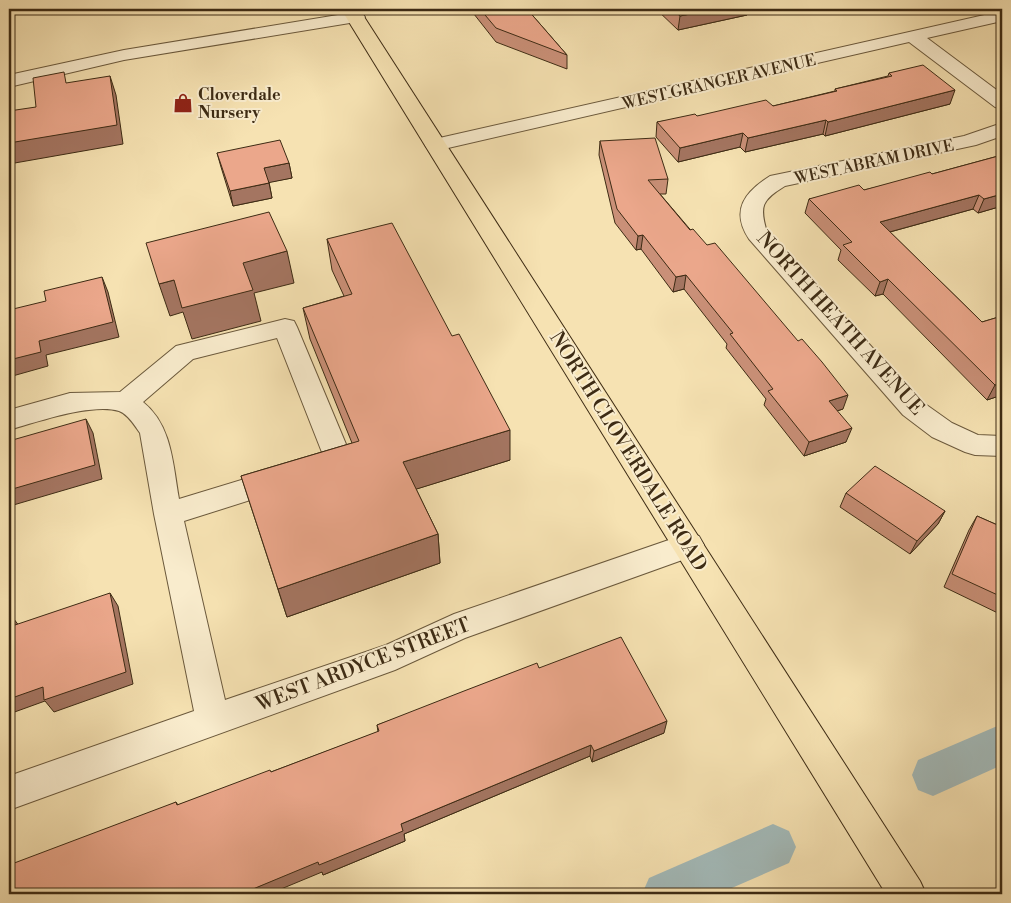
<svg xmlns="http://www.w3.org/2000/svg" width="1011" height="903" font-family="'Libre Bodoni',serif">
<rect width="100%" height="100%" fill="#f6e2b2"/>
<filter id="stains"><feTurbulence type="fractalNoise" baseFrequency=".004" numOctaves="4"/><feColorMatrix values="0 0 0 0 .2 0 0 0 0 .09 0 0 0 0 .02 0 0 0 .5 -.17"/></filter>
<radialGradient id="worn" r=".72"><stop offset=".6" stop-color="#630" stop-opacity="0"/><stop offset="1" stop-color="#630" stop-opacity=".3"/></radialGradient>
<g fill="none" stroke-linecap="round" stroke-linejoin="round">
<g fill="#a3bab9" fill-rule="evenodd">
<polygon points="1002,724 1002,765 933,796 918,790 912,775 918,760"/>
<polygon points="773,824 789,831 796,847 789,863 718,894 642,894 649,878"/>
</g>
<defs>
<g id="minor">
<polygon points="1002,11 1002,21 927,38 1002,94 1002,109 995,107 909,42 435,151 428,149 425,145 428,141 435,139"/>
<polygon points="356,12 362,13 365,17 362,21 124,60 9,87 9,75 124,50"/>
<path d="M1002 123V136L976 145 785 186C762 200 759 206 767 232L921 401 952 423 978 435 1002 436V456L975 455 965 452 932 437 903 415 749 239C730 210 745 192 770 176L964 136Z"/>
<path d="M285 319 294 321 297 327 353 461 349 469 184 521 225 700 386 645 454 614 689 533 699 536 704 545 699 554 465 638 395 670 9 810V776L194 711 154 514 140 433C135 426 128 414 119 411 91 403 37 422 9 430V410L70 393 120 392 176 346ZM277 338 323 455 179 499C173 465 172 425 143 402L193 359Z"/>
</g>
<polygon id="major" points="341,9 359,9 920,881 926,894 886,894"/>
</defs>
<use href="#minor" stroke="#6b593c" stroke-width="2"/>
<use href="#major" stroke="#3d2b14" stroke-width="2"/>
<use href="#minor" fill="#f9eccd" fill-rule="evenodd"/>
<use href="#major" fill="#f6e2b2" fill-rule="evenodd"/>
</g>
<g fill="#ca9078" stroke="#3d2b14">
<polygon points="470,9 527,9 567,55 567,69 496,42"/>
<polygon points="656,9 749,9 747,15 678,30"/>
<polygon points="889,73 950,104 825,136 823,134 745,152 740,147 678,162 656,137 657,122 773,106 835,91 835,89 888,76"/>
<polygon points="600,141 668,179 666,194 660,194 843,409 837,411 846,442 804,456 764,405 766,399 726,348 727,344 684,289 673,292 641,249 636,250 615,223 599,155"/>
<polygon points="217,153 289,163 292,178 269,182 272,198 233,206 221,167"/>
<polygon points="1002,155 1002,206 978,213 973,209 890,232 982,322 1002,316 1002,395 987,400 883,294 875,296 838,260 841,250 805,213 809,199 864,190 932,174"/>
<polygon points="327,239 510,460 416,489 438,534 440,563 287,617 241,476 352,443 310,339 303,308 344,296 332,270"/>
<polygon points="846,493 945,511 938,524 910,554 840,507"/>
<polygon points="977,516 1002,527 1002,615 944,587 969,530"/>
<polygon points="539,668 664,733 592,762 590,756 404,834 405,841 323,875 322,872 9,894 176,802 178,805 271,772 378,732 377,725"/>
</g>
<g fill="#a47561" stroke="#3d2b14">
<polygon points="716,9 749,9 747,15 678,30 680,16"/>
<polygon points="110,76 116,95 123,144 9,164 9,143"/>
<polygon points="955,90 950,104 825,136 828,122"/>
<polygon points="826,120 823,134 745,152 748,138"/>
<polygon points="743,133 740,147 678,162 680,148"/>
<polygon points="289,163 292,178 267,183 264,168"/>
<polygon points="269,183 272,198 233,206 230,191"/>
<polygon points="1002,194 1002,206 978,213 984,199"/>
<polygon points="979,195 973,209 875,236 880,222"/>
<polygon points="643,235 641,249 636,250 638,236"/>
<polygon points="287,251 294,283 254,293 261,321 192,339 183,312 170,316 159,284"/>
<polygon points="686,275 684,289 673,292 676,277"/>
<polygon points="102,277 108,292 119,337 46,355 48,366 9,377 9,360 39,341"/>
<polygon points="888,279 883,294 875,296 880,282"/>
<polygon points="1002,383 1002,395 987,400 995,385"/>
<polygon points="848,395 843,409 824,415 829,401"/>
<polygon points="86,419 93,433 102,479 10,506 13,528 9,529 9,490"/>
<polygon points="852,428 846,442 804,456 809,442"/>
<polygon points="510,430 510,460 407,492 403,462"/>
<polygon points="945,511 938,524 910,554 917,541"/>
<polygon points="438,534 440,563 287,617 278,589"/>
<polygon points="110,593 118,606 133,684 54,712 45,701 9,714 9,699"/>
<polygon points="10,614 20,627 12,626"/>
<polygon points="667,721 664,733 592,762 594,751"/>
<polygon points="591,745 590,756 404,834 405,841 323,875 322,872 269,894 241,894 401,824"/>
</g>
<g fill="#eba78b" stroke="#3d2b14">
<polygon points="480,9 527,9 567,55 496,28"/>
<polygon points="672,9 716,9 680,16"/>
<polygon points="923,65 955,90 828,122 826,120 748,138 743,133 680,148 657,122 695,114 697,116 766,100 773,106 837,91 835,89 892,76 889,73"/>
<polygon points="64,72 66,83 110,76 117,125 9,143 9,111 36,107 33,78"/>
<polygon points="655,138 668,179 648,180 690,230 693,229 707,245 715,243 798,341 802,339 822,362 848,395 829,401 852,428 809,442 768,391 773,389 730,334 733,333 686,275 676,277 643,235 638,236 617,209 600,141"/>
<polygon points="280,140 289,163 264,168 269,183 230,191 217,153"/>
<polygon points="1002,155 1002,194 984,199 979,195 880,222 982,322 1002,316 1002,383 995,385 888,279 880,282 843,245 852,242 809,199 859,185 864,190 930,172 932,174"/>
<polygon points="269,212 287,251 243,263 253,290 182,308 174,280 159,284 146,243"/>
<polygon points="392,223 452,336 459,334 510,430 403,462 438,534 278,589 241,476 359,441 303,308 352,294 327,239"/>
<polygon points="102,277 113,322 39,341 41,352 9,360 9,310 46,301 44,291"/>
<polygon points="86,419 95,465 9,490 9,441"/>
<polygon points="875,466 945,511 917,541 846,493"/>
<polygon points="977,516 1002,527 1002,597 952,574"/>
<polygon points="110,593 126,672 44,700 43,687 9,699 9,615 10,614 12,626"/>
<polygon points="621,637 667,721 594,751 591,745 401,824 403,831 319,865 318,862 241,894 9,894 9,865 176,802 177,805 270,770 271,772 379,731 377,725 464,691 537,663 539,668"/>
</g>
<defs>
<symbol id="shop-bare" viewBox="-9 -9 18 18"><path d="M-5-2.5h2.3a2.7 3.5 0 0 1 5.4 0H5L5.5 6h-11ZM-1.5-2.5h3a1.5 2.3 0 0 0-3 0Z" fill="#8f2418" stroke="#f9eccd" stroke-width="2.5" paint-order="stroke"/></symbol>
</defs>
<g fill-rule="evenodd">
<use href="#shop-bare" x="169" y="89" width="28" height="28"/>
</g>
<g text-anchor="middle" stroke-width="4" stroke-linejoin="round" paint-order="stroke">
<g font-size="16" fill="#3d2b14" stroke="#f9eccd">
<text transform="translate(719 81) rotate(-13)" y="6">WEST GRANGER AVENUE</text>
<text transform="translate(874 161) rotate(-12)" y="6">WEST ABRAM DRIVE</text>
</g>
<g font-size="16" font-weight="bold" fill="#3d2b14" stroke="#f9eccd" text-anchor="start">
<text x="198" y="100">Cloverdale<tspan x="198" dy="18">Nursery</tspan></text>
</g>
<g font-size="20" fill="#3d2b14" stroke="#f9eccd">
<text transform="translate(841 323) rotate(48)" y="7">NORTH HEATH AVENUE</text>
<text transform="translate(629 451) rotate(58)" y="7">NORTH CLOVERDALE ROAD</text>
<text transform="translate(363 664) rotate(-21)" y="7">WEST ARDYCE STREET</text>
</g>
</g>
<rect width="1011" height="903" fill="none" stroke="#f6e2b2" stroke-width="30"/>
<rect x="10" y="10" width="991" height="883" fill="none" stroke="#3d2b14" stroke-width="2.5"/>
<rect x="15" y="15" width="981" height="873" fill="none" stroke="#3d2b14"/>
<rect width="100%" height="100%" filter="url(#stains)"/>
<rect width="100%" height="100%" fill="url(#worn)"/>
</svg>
